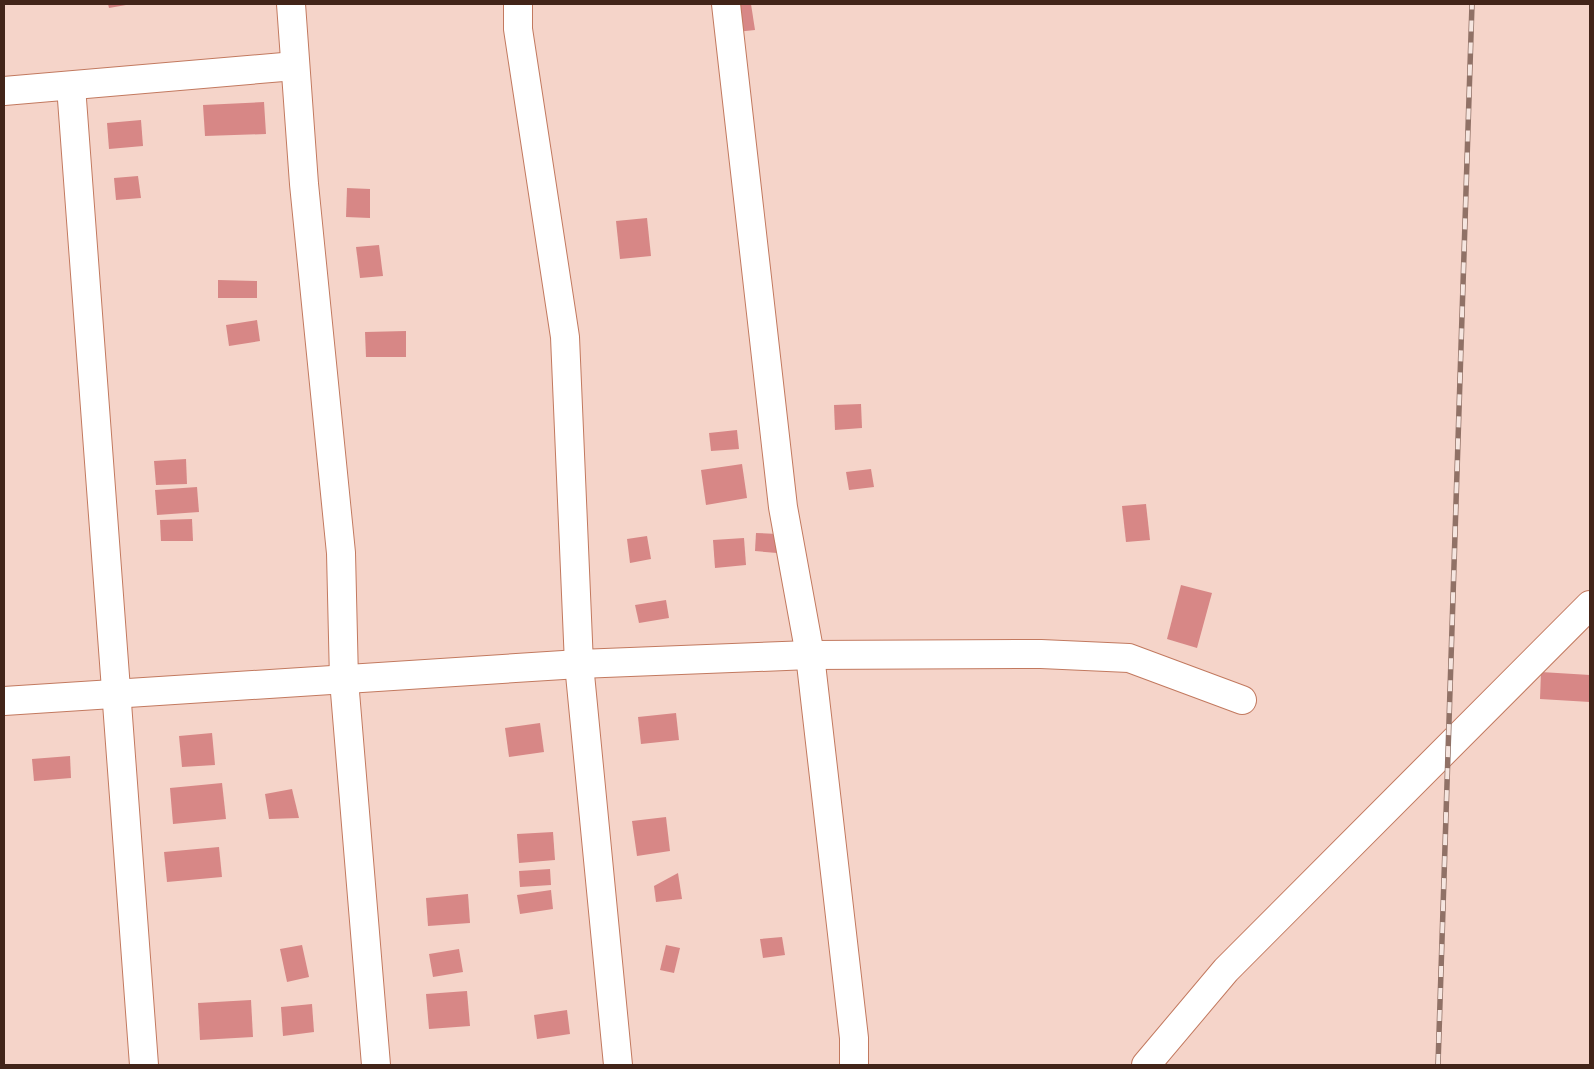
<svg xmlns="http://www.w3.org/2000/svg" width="1594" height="1069" font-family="'Fira Sans',sans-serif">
<rect width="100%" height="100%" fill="#f5d4c9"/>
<g fill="#d78786">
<polygon points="108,4 126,4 126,5 109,8"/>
<polygon points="731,4 751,4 755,30 736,32"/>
<polygon points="264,102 266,134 205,136 203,105"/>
<polygon points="141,120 143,146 109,149 107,123"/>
<polygon points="138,176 141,198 116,200 114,178"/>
<polygon points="347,188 370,189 370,218 346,217"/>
<polygon points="647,218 651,256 620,259 616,221"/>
<polygon points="379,245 383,276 360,278 356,247"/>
<polygon points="218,280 257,281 257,298 218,298"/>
<polygon points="257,320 260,341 229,346 226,325"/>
<polygon points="406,331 406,357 366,357 365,332"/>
<polygon points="861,404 862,428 835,430 834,405"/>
<polygon points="737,430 739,449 711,451 709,433"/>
<polygon points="186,459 187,484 156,485 154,461"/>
<polygon points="742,464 747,498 706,505 701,470"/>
<polygon points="871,469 874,487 849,490 846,472"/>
<polygon points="197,487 199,512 157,515 155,490"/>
<polygon points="1146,504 1150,540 1126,542 1122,506"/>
<polygon points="192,519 193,541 161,541 160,520"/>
<polygon points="756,533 778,534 777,553 755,551"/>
<polygon points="647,536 651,559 630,563 627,539"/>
<polygon points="744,538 746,565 715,568 713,540"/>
<polygon points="1181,585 1212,593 1197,648 1167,639"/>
<polygon points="666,600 669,618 639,623 635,605"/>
<polygon points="1541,672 1590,675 1590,702 1540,699"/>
<polygon points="676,713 679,740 641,744 638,717"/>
<polygon points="540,723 544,752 509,757 505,728"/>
<polygon points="212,733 215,765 182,767 179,736"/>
<polygon points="70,756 71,778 34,781 32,759"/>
<polygon points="222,783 226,819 173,824 170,788"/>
<polygon points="292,789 299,818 269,819 265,794"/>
<polygon points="666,817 670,851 637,856 632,821"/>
<polygon points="553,832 555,860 519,863 517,834"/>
<polygon points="219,847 222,877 167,882 164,852"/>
<polygon points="550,869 551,885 520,887 519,871"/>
<polygon points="678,873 682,899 656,902 654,886"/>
<polygon points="551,890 553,909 520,914 517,895"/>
<polygon points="468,894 470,923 428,926 426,898"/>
<polygon points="782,937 785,955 763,958 760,939"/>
<polygon points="302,945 309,977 287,982 280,949"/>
<polygon points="666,945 680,948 674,973 660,970"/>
<polygon points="459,949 463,972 433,977 429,954"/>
<polygon points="467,991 470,1026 429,1029 426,994"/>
<polygon points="251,1000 253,1037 200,1040 198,1003"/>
<polygon points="312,1004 314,1032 283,1036 281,1007"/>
<polygon points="567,1010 570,1034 537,1039 534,1015"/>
</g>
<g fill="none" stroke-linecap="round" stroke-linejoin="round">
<defs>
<g id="minor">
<polyline points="291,4 304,184 341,553 344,680 376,1065"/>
<polyline points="518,4 518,29 565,337 579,664 618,1065"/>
<polyline points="726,4 783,507 810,655 854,1038 854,1065"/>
<polyline points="71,86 144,1065"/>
<polyline points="4,91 295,66"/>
<polyline points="4,701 579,664 810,655 1041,654 1129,658 1242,700"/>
<polyline points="1146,1065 1226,970 1590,605"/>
</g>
</defs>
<use href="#minor" stroke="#c2795f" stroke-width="30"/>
<use href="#minor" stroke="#fff" stroke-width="28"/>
<defs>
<polyline id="rail" points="1438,1065 1472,4"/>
</defs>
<use href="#rail" stroke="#907166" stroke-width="5.5"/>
<use href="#rail" stroke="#f6e6e0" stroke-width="4" stroke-dasharray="11" stroke-linecap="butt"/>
</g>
<rect width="1594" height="1069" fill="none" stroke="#422419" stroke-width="10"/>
</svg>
